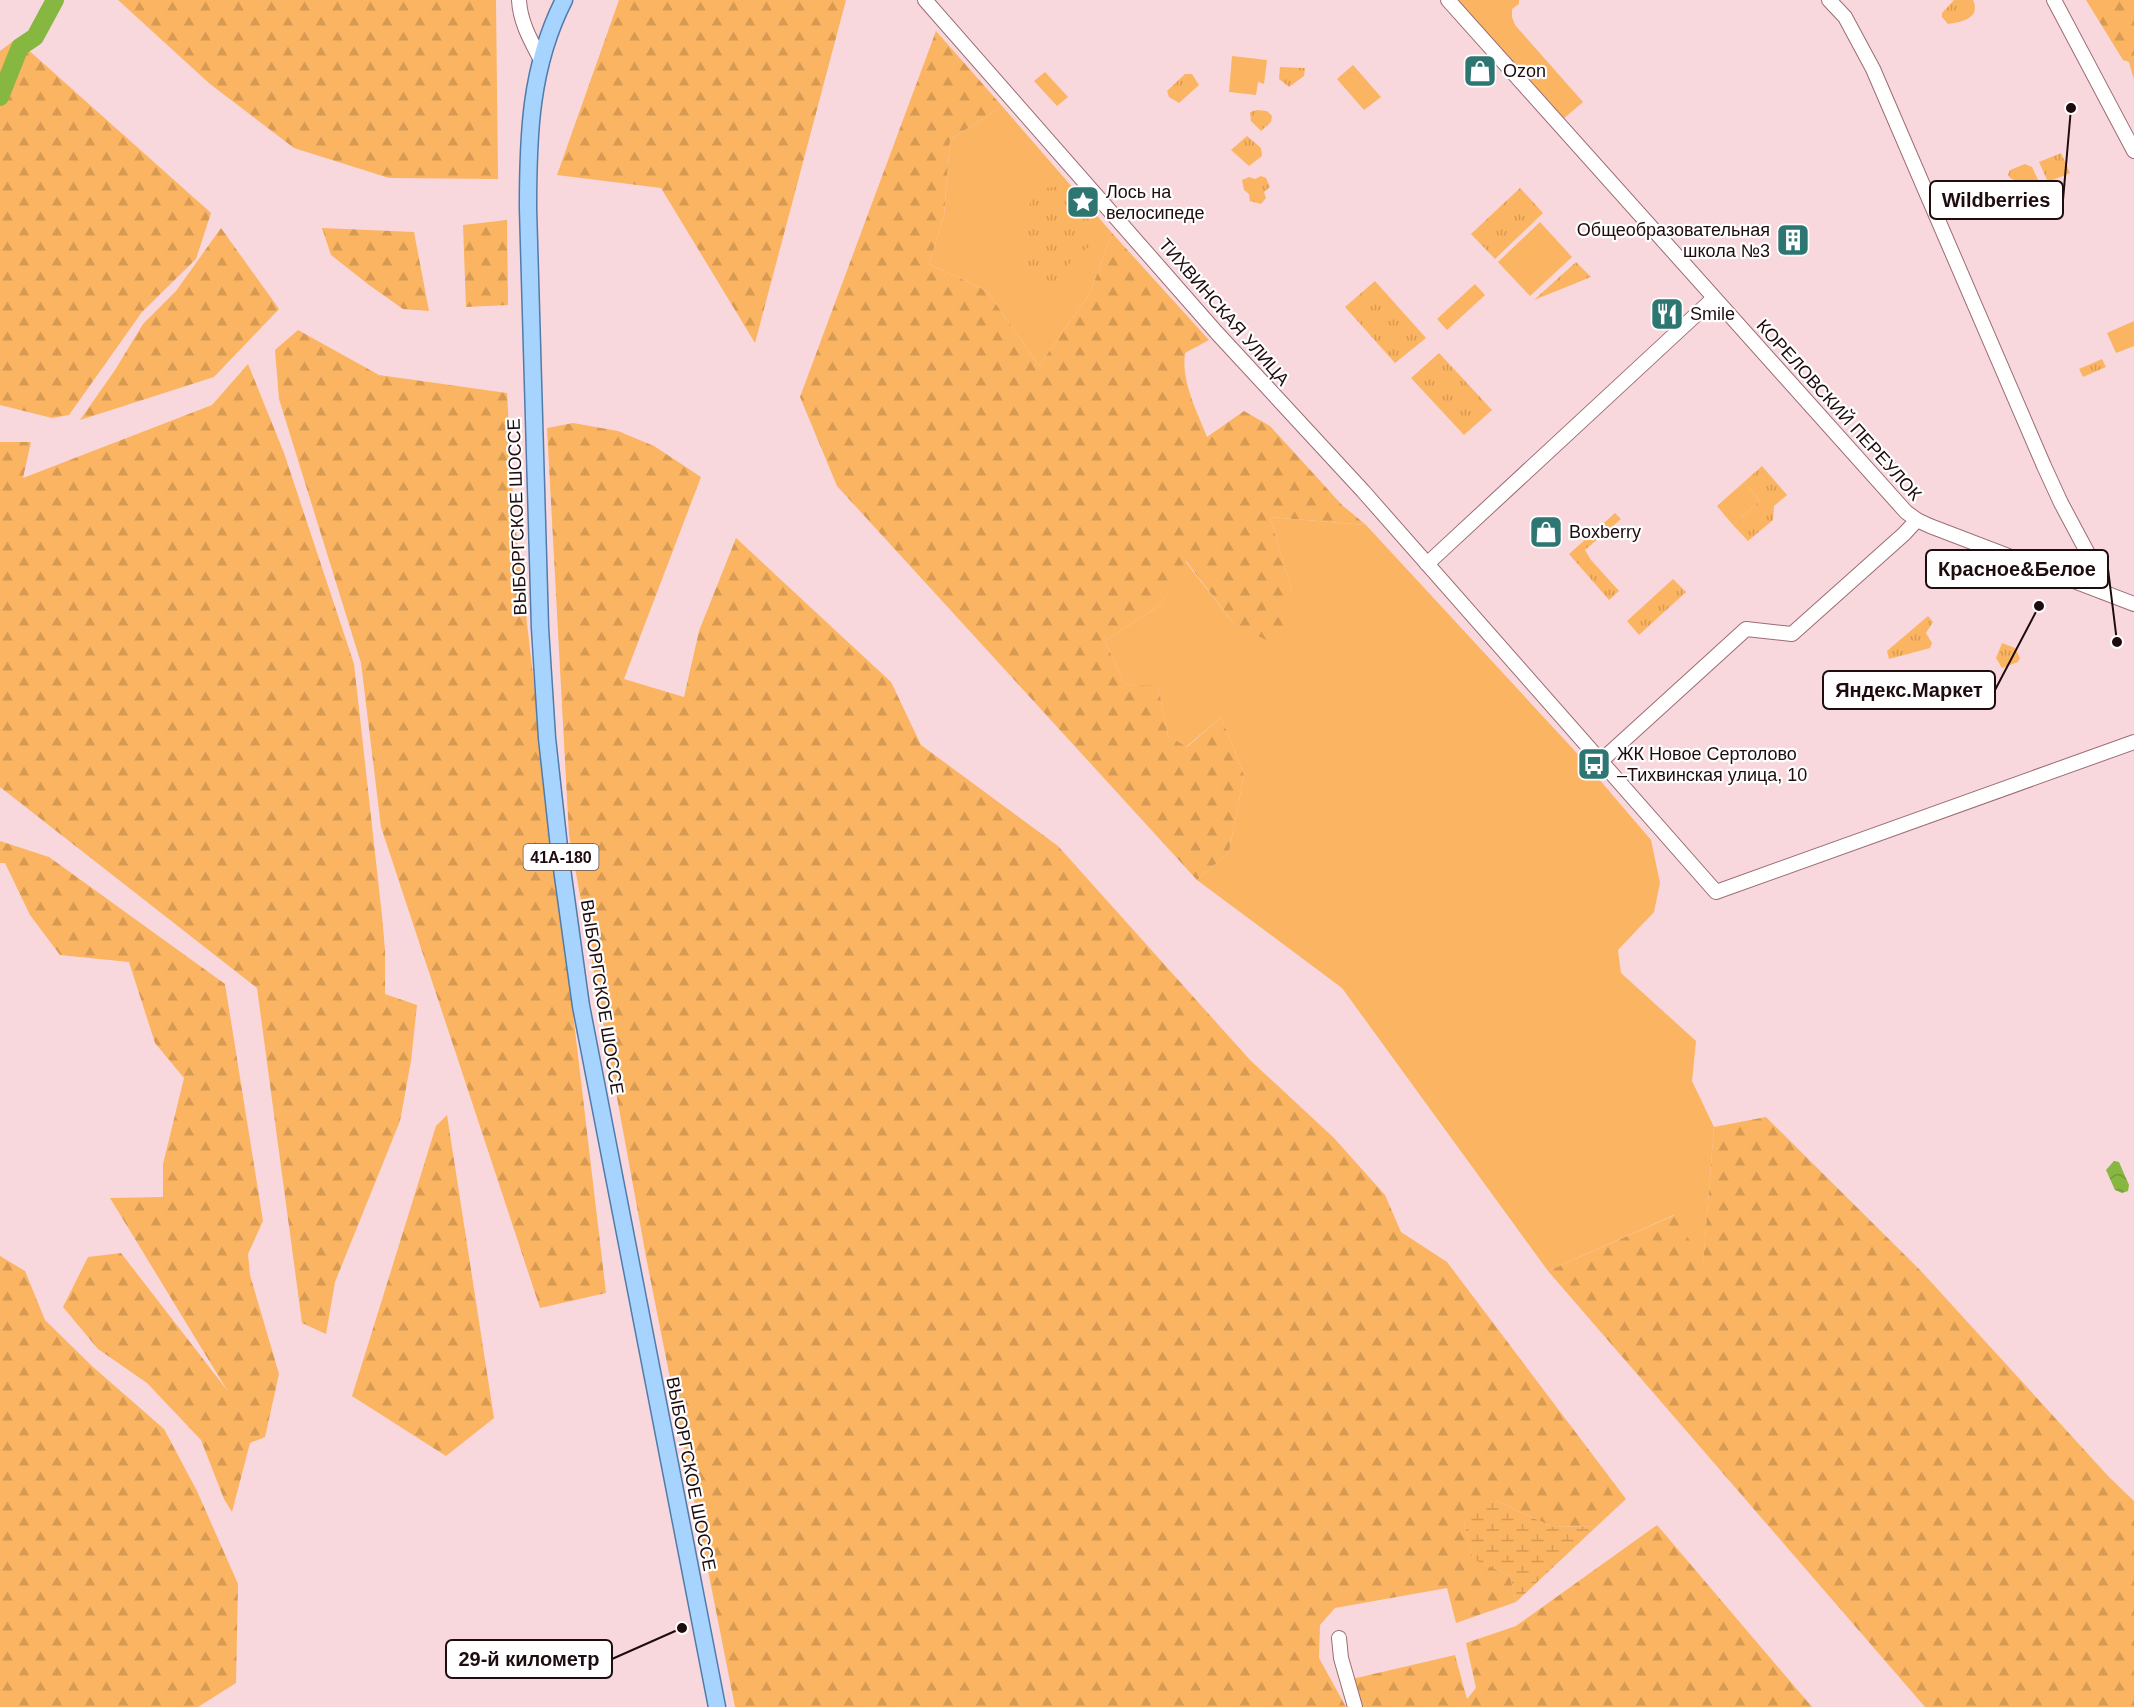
<svg xmlns="http://www.w3.org/2000/svg" width="2134" height="1707" font-family="Helvetica,sans-serif">
<defs>
<pattern id="forest-firs" width="22" height="20" patternUnits="userSpaceOnUse" patternTransform="scale(1.5)"><rect width="22" height="20" fill="#fbb461"/><path d="M5 1l3.5 6h-7zM16 11l3.5 6h-7z" fill="#d79a53"/></pattern>
<pattern id="wetland-marsh" width="20" height="14" patternUnits="userSpaceOnUse" patternTransform="scale(1.5)"><rect width="20" height="14" fill="#fbb461"/><path d="M1 5h8M5 5V1M11 12h8M15 12V8" fill="none" stroke="#d79a53"/></pattern>
<pattern id="park-tufts" width="24" height="20" patternUnits="userSpaceOnUse" patternTransform="scale(1.5)"><rect width="24" height="20" fill="#fbb461"/><path d="M3 7l-1-3M5 7V3M7 7l1-3M15 17l-1-3M17 17v-4M19 17l1-3" fill="none" stroke="#d79a53"/></pattern>
<pattern id="water-waves" width="16" height="10" patternUnits="userSpaceOnUse" patternTransform="scale(1.5)"><rect width="16" height="10" fill="#86b740"/><path d="M0 5q4-4 8 0t8 0" fill="none" stroke="#739c37"/></pattern>
</defs>
<rect width="100%" height="100%" fill="#f9d8dd"/>
<g fill="#fbb461">
<polygon points="1458,0 1519,0 1519,4 1512,9 1512,17 1515,25 1583,102 1562,120"/>
<polygon points="1232,56 1267,60 1264,84 1258,82 1256,95 1229,92"/>
<polygon points="1353,65 1381,97 1364,110 1337,79"/>
<polygon points="1045,72 1068,97 1057,106 1034,81"/>
<polygon points="1002,106 1112,233 1090,293 1039,366 987,291 929,264 944,216 950,140"/>
<polygon points="1540,222 1572,257 1530,296 1498,262"/>
<polygon points="1475,284 1485,295 1447,330 1437,319"/>
<polygon points="2134,321 2134,346 2116,353 2107,333"/>
<polygon points="1744,482 1760,501 1733,525 1717,506"/>
<polygon points="1270,517 1366,525 1574,750 1651,840 1660,883 1654,912 1618,950 1621,973 1696,1041 1692,1081 1714,1127 1703,1265 1674,1215 1548,1271 1342,988 1197,880 1229,852 1244,775 1221,717 1186,747 1168,736 1158,687 1124,684 1105,641 1160,605 1185,561 1235,625 1292,591"/>
</g>
<g fill="url(#forest-firs)">
<polygon points="118,0 496,0 498,179 389,178 294,148 210,84"/>
<polygon points="619,0 846,0 755,343 661,188 557,175"/>
<polygon points="2086,0 2134,0 2134,80 2129,62 2123,60"/>
<path d="M936 31 1002 106 950 140 944 216 929 264 987 291 1039 366 1090 293 1112 233 1209 340 1185 353C1181 382 1197 411 1207 437L1244 411 1270 426 1342 505 1366 525 1270 517 1292 591 1279 646 1235 625 1186 561 1160 605 1105 641 1124 684 1158 686 1168 736 1187 747 1221 717 1244 775 1229 852 1197 880 837 486 800 397Z"/>
<polygon points="16,39 211,213 196,259 142,312 69,415 52,418 0,405 0,51"/>
<polygon points="507,220 508,305 466,307 463,225"/>
<polygon points="221,228 279,309 214,377 80,420 115,370 143,324 176,291"/>
<polygon points="322,228 414,232 429,311 403,309 369,285 331,255"/>
<polygon points="298,330 379,375 507,393 514,513 606,1293 540,1308 381,827 361,663 279,399 275,350"/>
<polygon points="248,364 284,453 354,664 382,916 385,950 385,994 417,1005 411,1061 400,1121 335,1282 326,1334 302,1323 257,988 0,787 0,442 31,442 23,478 212,405"/>
<polygon points="573,423 618,431 654,446 701,477 624,679 684,697 699,631 736,538 891,682 921,745 1058,846 1250,1060 1334,1138 1385,1195 1401,1232 1447,1262 1626,1499 1597,1526 1553,1527 1497,1501 1464,1522 1473,1558 1510,1576 1516,1602 1456,1623 1447,1588 1335,1608 1320,1625 1319,1658 1346,1707 735,1707 647,1262 569,835 547,428"/>
<polygon points="0,841 49,857 225,984 263,1221 248,1254 250,1275 279,1374 265,1437 250,1443 232,1512 224,1499 201,1440 147,1383 98,1349 63,1307 88,1257 121,1253 227,1390 110,1198 163,1197 163,1164 184,1078 155,1043 129,962 60,955 30,915 5,863 0,863"/>
<polygon points="447,1115 494,1418 446,1456 352,1396 436,1126"/>
<polygon points="1766,1117 1920,1270 2109,1477 2134,1501 2134,1707 1925,1707 1548,1271 1675,1215 1703,1264 1714,1127"/>
<polygon points="0,1256 25,1271 45,1320 93,1367 164,1429 197,1491 238,1584 236,1683 198,1707 0,1707"/>
<polygon points="1657,1525 1812,1707 1358,1707 1352,1679 1455,1655 1467,1699 1476,1688 1466,1643 1516,1626"/>
</g>
<polygon fill="url(#wetland-marsh)" points="1497,1501 1553,1527 1597,1526 1516,1602 1510,1576 1473,1559 1464,1522 1473,1503"/>
<g fill="url(#park-tufts)">
<path d="M1954 0H1973C1981 18 1962 22 1948 24L1942 17V13Z"/>
<polygon points="1280,67 1305,68 1304,76 1289,87 1279,79"/>
<polygon points="1185,74 1192,74 1199,85 1179,103 1169,97 1167,91"/>
<polygon points="1257,110 1267,111 1272,116 1271,122 1261,131 1251,121 1250,112"/>
<polygon points="1247,136 1261,148 1262,156 1249,166 1231,150"/>
<polygon points="2061,153 2070,173 2048,182 2039,162"/>
<polygon points="2025,164 2032,167 2040,184 2039,187 2035,190 2010,178 2008,175 2010,170"/>
<polygon points="1261,176 1266,178 1270,187 1264,192 1266,198 1261,204 1250,201 1249,194 1244,190 1242,180 1249,177 1255,179"/>
<polygon points="1070,185 1088,205 1091,245 1068,265 1061,296 1028,281 1019,226 1037,189"/>
<polygon points="1520,188 1543,213 1495,259 1471,234"/>
<polygon points="1576,262 1591,277 1534,300"/>
<polygon points="1375,281 1426,338 1395,363 1345,307"/>
<polygon points="1439,353 1492,410 1464,435 1411,378"/>
<polygon points="2102,359 2106,367 2083,377 2079,369"/>
<polygon points="1762,466 1787,495 1774,506 1773,520 1748,541 1733,525 1760,501 1744,482"/>
<polygon points="1615,513 1621,519 1585,550 1591,560 1619,591 1609,600 1569,554"/>
<polygon points="1673,579 1686,592 1639,635 1627,621"/>
<polygon points="1928,616 1933,622 1926,633 1932,643 1930,648 1889,659 1887,651"/>
<polygon points="2002,643 2015,648 2020,658 2018,662 2002,668 1996,658"/>
</g>
<polygon fill="url(#water-waves)" points="2114,1161 2119,1162 2129,1185 2128,1191 2122,1193 2115,1190 2106,1170"/>
<g fill="none" stroke-linecap="round" stroke-linejoin="round">
<polyline stroke="#86b740" stroke-width="18" points="0,97 20,47 35,37 55,0"/>
<defs>
<g id="minor">
<path d="M519 0C520 22 531 41 541 60"/>
<polyline points="925,0 1217,333 1363,491 1716,892 2134,742"/>
<polyline points="1448,0 1906,512 1917,520 1930,526 2134,604"/>
<polyline points="1829,0 1845,17 1873,69 2044,466 2061,503 2101,578 2103,592"/>
<polyline points="2054,0 2134,151"/>
<polyline points="1427,564 1714,298"/>
<polyline points="1601,761 1746,629 1792,634 1904,534 1917,520"/>
<polyline points="1339,1638 1341,1658 1355,1707"/>
</g>
<path id="major" d="M564 0C530 67 528 135 528 208L540 628 547 738 559 847 581 1006 717 1707"/>
</defs>
<use href="#minor" stroke="#9b6c73" stroke-width="16"/>
<use href="#major" stroke="#517baa" stroke-width="19"/>
<use href="#minor" stroke="#fff" stroke-width="14"/>
<use href="#major" stroke="#a7d4fe" stroke-width="16"/>
</g>
<defs>
<symbol id="shop-square" viewBox="-11 -11 22 22"><rect x="-9" y="-9" width="18" height="18" rx="4" fill="#2e7671" stroke="#fff"/><path d="M-5-2.5h2.3a2.7 3.5 0 0 1 5.4 0H5L5.5 6h-11ZM-1.5-2.5h3a1.5 2.3 0 0 0-3 0Z" fill="#fff"/></symbol>
<symbol id="sight-square" viewBox="-11 -11 22 22"><rect x="-9" y="-9" width="18" height="18" rx="4" fill="#2e7671" stroke="#fff"/><path d="M0-6L1.8-2.2L6-1.7L2.9 1.2L3.7 5.4L0 3.3L-3.7 5.4L-2.9 1.2L-6-1.7L-1.8-2.2Z" fill="#fff"/></symbol>
<symbol id="building-square" viewBox="-11 -11 22 22"><rect x="-9" y="-9" width="18" height="18" rx="4" fill="#2e7671" stroke="#fff"/><path d="M-4-6H4V6H1V3H-1V6H-4ZM-2.5-4.3h1.7v1.8h-1.7ZM.8-4.3h1.7v1.8H.8ZM-2.5-1h1.7V.8h-1.7ZM.8-1h1.7V.8H.8Z" fill="#fff"/></symbol>
<symbol id="restaurant-square" viewBox="-11 -11 22 22"><rect x="-9" y="-9" width="18" height="18" rx="4" fill="#2e7671" stroke="#fff"/><path d="M-5-6h1v4h1v-4h1v4h1v-4h1v5L-1.5 .5V6h-2V.5L-5-1ZM5-6V6H3V1.5H1.5Q1.5-4 5-6Z" fill="#fff"/></symbol>
<symbol id="bus-square" viewBox="-11 -11 22 22"><rect x="-9" y="-9" width="18" height="18" rx="4" fill="#2e7671" stroke="#fff"/><path d="M-5-6H5V4H4V6H2V4H-2V6H-4V4H-5ZM-3.5-4V0h7V-4ZM-3.5 1.2v1.5H-2V1.2ZM2 1.2v1.5H3.5V1.2Z" fill="#fff"/></symbol>
</defs>
<g fill-rule="evenodd">
<use href="#shop-square" x="1461" y="52" width="38" height="38"/>
<use href="#sight-square" x="1064" y="183" width="38" height="38"/>
<use href="#building-square" x="1774" y="221" width="38" height="38"/>
<use href="#restaurant-square" x="1648" y="295" width="38" height="38"/>
<use href="#shop-square" x="1527" y="513" width="38" height="38"/>
<use href="#bus-square" x="1575" y="745" width="38" height="38"/>
</g>
<g text-anchor="middle" stroke-width="4.5" stroke-linejoin="round" paint-order="stroke">
<rect fill="#fff" stroke="#625557" stroke-width="1.5" x="523.5" y="844" width="75" height="26" rx="4.5"/>
<g font-size="16" font-weight="bold" fill="#1e0c0f">
<text x="561" y="863">41А-180</text>
</g>
<g font-size="18" fill="#1e0c0f" stroke="#fff" text-anchor="start">
<text x="1503" y="77">Ozon</text>
<text x="1106" y="198">Лось на<tspan x="1106" dy="21">велосипеде</tspan></text>
<text x="1770" y="236" text-anchor="end">Общеобразовательная<tspan x="1770" dy="21">школа №3</tspan></text>
<text x="1690" y="320">Smile</text>
<text x="1569" y="538">Boxberry</text>
<text x="1617" y="760">ЖК Новое Сертолово<tspan x="1617" dy="21">–Тихвинская улица, 10</tspan></text>
</g>
<g font-size="18" fill="#1e0c0f" stroke="#fff">
<text transform="translate(1224 312) rotate(49)" y="6">ТИХВИНСКАЯ УЛИЦА</text>
<text transform="translate(1839 410) rotate(48)" y="6">КОРЕЛОВСКИЙ ПЕРЕУЛОК</text>
<text transform="translate(517 517) rotate(-92)" y="6">ВЫБОРГСКОЕ ШОССЕ</text>
<text transform="translate(602 997) rotate(81)" y="6">ВЫБОРГСКОЕ ШОССЕ</text>
<text transform="translate(691 1474) rotate(79)" y="6">ВЫБОРГСКОЕ ШОССЕ</text>
</g>
</g>
<path fill="none" stroke="#1e0c0f" stroke-width="2" d="M2071 108L2063 200M2117 642L2108 569M2039 606L1995 690M682 1628L612 1659"/>
<g fill="#1e0c0f" stroke="#fff" stroke-width="2">
<circle cx="2071" cy="108" r="6"/>
<circle cx="2117" cy="642" r="6"/>
<circle cx="2039" cy="606" r="6"/>
<circle cx="682" cy="1628" r="6"/>
</g>
<g fill="#fff" stroke="#1e0c0f" stroke-width="2">
<rect x="1930" y="181" width="133" height="38" rx="6"/>
<rect x="1926" y="550" width="182" height="38" rx="6"/>
<rect x="1823" y="671" width="172" height="38" rx="6"/>
<rect x="446" y="1640" width="166" height="38" rx="6"/>
</g>
<g font-size="20" text-anchor="middle" font-weight="bold" fill="#1e0c0f">
<text x="1996" y="207">Wildberries</text>
<text x="2017" y="576">Красное&amp;Белое</text>
<text x="1909" y="697">Яндекс.Маркет</text>
<text x="529" y="1666">29-й километр</text>
</g>
</svg>
